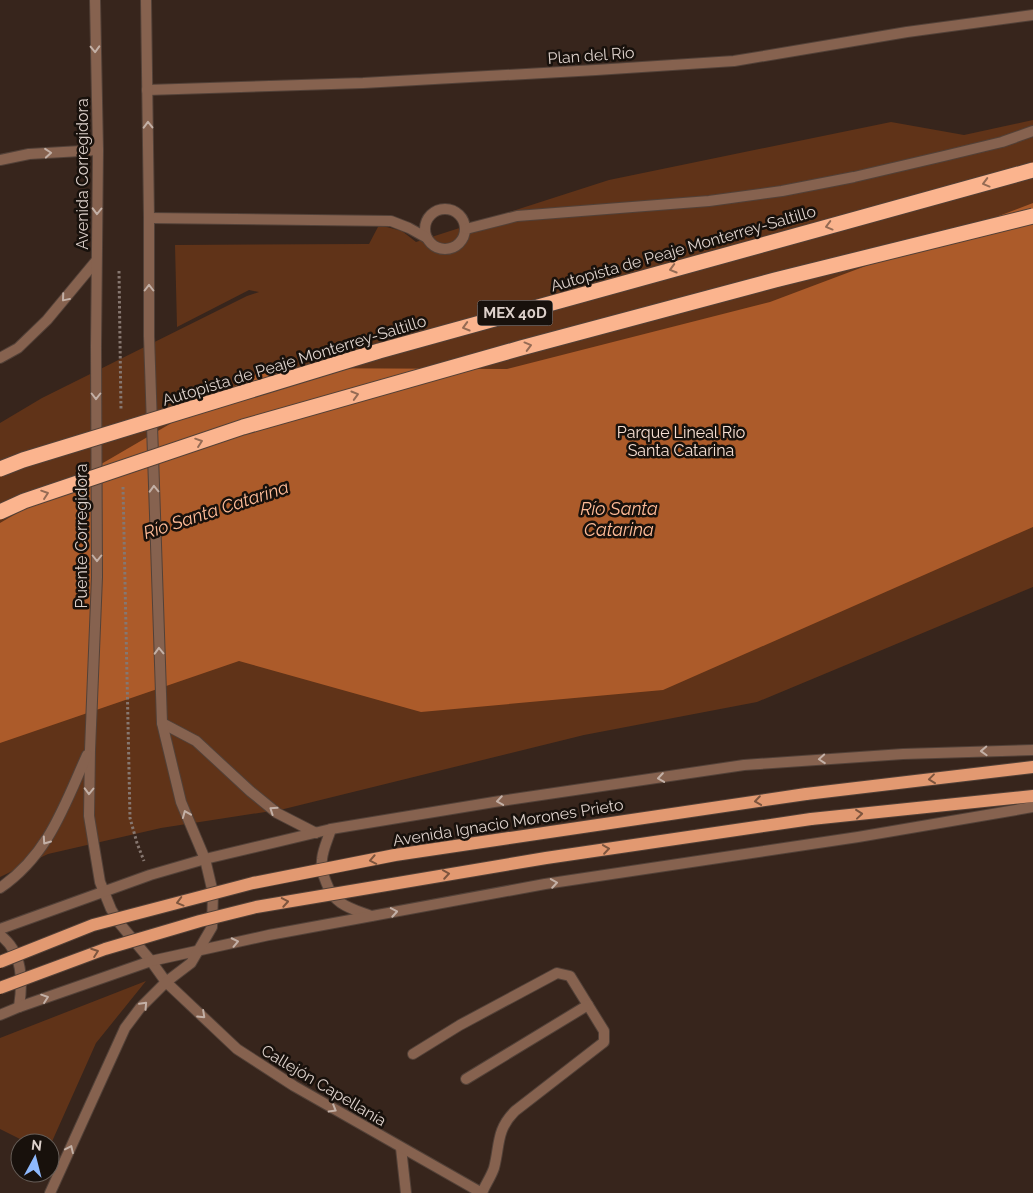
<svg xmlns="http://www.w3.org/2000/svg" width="1033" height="1193" font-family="Raleway,sans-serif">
<rect width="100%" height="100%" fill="#37251c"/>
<g fill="#603318">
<polygon points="1033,120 1033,587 757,702 584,735 284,809 161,828 48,854 0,877 0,423 42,398 247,296 259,292 249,290 177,327 175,245 369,244 379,225 402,231 416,242 609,180 891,122 964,135"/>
<polygon points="146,981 96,1043 50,1146 50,1143 28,1143 0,1129 0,1038"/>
</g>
<polygon fill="#ac5b2a" points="1033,203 1033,527 663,690 421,712 239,661 0,743 0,523 266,368 507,369 770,302"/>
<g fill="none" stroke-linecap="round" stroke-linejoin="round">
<defs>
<g id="service">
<path d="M413 1054 460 1025 557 973 570 976 604 1031V1042L515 1111C496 1130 500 1145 494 1168 491 1177 485 1185 482 1193"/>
<polyline points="466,1079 588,1005"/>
<polyline points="401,1148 406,1193"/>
</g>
<g id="minor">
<polyline points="147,90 363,83 596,70 734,61 907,32 1033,15"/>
<polyline points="0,160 29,154 98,150"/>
<circle cx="445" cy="229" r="20"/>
<polyline points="149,218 391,221 409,228 427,238"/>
<polyline points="466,229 517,216 709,201 782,191 854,177 944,156 1002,142 1033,131"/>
<polyline points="0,358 18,348 47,320 96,261"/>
<polyline points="151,961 166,982 237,1049 294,1086 482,1193"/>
</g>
<g id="tertiary">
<polyline points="95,0 98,150 96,347 97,577 90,750 89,816 100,882 111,909 120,924 151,961"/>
<polyline points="162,723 196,741 250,791 277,813 316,833"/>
<path d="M331 829C328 839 323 849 322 859 321 867 323 875 326 882 334 905 350 908 371 916"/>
<path d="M0 888C49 854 64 806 87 755"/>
<polyline points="0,929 150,875 205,859 331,829 494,802 744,765 903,754 1033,750"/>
<path d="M0 935C23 952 23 981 19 1007"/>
<polyline points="0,1015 19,1007 151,961 269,935 545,884 858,837 1033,807"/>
<polyline points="50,1193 125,1028 140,1008 166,982 191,963 212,927 213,893 205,859 181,802 162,723 149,336 149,218 146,0"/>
</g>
<g id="primary">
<polyline points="806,794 1033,767"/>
<polyline points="811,819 1033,796"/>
</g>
</defs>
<use href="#service" stroke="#524138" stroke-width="12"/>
<use href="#minor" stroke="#524138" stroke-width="12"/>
<use href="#tertiary" stroke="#524138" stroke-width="12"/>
<use href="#primary" stroke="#524138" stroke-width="14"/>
<g stroke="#867770" stroke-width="3" stroke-dasharray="2.5 2.5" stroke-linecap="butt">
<polyline points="119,271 121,411"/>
<polyline points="123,487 130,818 137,843 144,861"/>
</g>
<use href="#service" stroke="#86624f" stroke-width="10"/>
<use href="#minor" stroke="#86624f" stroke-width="10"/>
<use href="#tertiary" stroke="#86624f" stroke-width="10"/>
<use href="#primary" stroke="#e29971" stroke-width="12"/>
<defs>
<g id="primary-bridge">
<polyline points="0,962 93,925 253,883 395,855 806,794"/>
<polyline points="0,988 105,949 200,921 256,907 546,858 811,819"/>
</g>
<g id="motorway-bridge">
<polyline points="0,469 23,460 379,351 1033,170"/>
<polyline points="0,512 24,501 243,427 521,348 775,280 1033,216"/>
</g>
</defs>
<use href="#primary-bridge" stroke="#524138" stroke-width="14" stroke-linecap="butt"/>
<use href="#motorway-bridge" stroke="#524138" stroke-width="17" stroke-linecap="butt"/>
<use href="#primary-bridge" stroke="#e29971" stroke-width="12"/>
<use href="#motorway-bridge" stroke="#fbb48e" stroke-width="15"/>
</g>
<defs><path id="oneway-chevron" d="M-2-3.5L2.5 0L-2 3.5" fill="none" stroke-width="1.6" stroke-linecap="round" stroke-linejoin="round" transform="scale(1.25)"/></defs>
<g stroke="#c3b0a6">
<use href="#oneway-chevron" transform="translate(95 49) rotate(88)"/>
<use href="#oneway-chevron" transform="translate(148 125) rotate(-91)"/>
<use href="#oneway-chevron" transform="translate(48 153) rotate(-5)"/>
<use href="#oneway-chevron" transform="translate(97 211) rotate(91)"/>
<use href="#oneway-chevron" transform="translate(149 288) rotate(-90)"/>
<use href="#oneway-chevron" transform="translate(65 298) rotate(130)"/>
<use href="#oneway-chevron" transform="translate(96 396) rotate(90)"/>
<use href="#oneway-chevron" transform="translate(154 489) rotate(-92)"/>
<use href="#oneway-chevron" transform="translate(97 558) rotate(90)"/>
<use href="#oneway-chevron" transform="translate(159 651) rotate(-92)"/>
<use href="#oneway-chevron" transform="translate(984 751) rotate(178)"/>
<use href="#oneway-chevron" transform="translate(822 759) rotate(176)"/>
<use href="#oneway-chevron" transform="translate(661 778) rotate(172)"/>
<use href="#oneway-chevron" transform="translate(89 791) rotate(91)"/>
<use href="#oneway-chevron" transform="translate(500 801) rotate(171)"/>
<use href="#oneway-chevron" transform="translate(273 810) rotate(-146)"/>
<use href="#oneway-chevron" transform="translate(186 814) rotate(-112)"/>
<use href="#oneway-chevron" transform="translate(46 841) rotate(125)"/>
<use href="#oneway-chevron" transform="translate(554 883) rotate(-9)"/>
<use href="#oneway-chevron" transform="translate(394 912) rotate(-10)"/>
<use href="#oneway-chevron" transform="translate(235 942) rotate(-12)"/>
<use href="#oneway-chevron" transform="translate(45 998) rotate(-19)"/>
<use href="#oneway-chevron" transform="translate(144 1005) rotate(-47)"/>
<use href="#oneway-chevron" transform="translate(202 1015) rotate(43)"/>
<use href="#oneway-chevron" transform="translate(333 1109) rotate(30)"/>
<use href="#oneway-chevron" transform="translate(70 1149) rotate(-65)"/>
</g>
<g stroke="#956b54">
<use href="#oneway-chevron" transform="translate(986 183) rotate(165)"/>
<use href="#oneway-chevron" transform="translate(829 226) rotate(165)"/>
<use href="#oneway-chevron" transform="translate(673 269) rotate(164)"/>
<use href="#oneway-chevron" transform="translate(466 327) rotate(164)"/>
<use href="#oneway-chevron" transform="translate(528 346) rotate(-15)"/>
<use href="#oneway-chevron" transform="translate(355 395) rotate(-16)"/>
<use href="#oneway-chevron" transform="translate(199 442) rotate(-19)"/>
<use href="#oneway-chevron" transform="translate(45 494) rotate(-19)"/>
</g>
<g stroke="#7d553e">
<use href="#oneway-chevron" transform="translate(932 779) rotate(173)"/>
<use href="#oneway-chevron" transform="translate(758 801) rotate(172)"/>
<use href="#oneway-chevron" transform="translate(859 814) rotate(-6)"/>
<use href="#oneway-chevron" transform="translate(606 849) rotate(-8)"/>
<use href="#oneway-chevron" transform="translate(373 860) rotate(169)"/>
<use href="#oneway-chevron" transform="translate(446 874) rotate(-9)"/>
<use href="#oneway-chevron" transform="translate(180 902) rotate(165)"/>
<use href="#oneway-chevron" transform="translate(285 902) rotate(-10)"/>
<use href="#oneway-chevron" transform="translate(95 952) rotate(-20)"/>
</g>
<g text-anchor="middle" stroke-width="5" stroke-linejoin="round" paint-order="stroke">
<rect fill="#18110c" stroke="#a29792" stroke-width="1" x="477.5" y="300.5" width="75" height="25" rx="4"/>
<g font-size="15" font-weight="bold" fill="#ddd1cb">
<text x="515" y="318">MEX 40D</text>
</g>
<g font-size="16" fill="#ddd1cb" stroke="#18110c">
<text transform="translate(591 55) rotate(-4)" y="6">Plan del Río</text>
<text transform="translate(82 174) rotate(-90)" y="6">Avenida Corregidora</text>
<text transform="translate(683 248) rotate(-16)" y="6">Autopista de Peaje Monterrey-Saltillo</text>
<text transform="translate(294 360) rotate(-17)" y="6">Autopista de Peaje Monterrey-Saltillo</text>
<text transform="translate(81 536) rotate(-90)" y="6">Puente Corregidora</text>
<text transform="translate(508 822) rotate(-9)" y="6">Avenida Ignacio Morones Prieto</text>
<text transform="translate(324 1085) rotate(31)" y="6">Callejón Capellanía</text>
</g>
<g font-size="16" fill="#f6dfd3" stroke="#18110c">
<text x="681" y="438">Parque Lineal Río<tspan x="681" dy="18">Santa Catarina</tspan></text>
</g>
<g font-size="18" font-style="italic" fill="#ffbc98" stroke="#18110c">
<text x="619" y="515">Río Santa<tspan x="619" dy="21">Catarina</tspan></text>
<text transform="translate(216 510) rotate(-18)" y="6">Río Santa Catarina</text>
</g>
</g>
<g transform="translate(35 1158) rotate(7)"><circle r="24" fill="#18110c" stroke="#675e58"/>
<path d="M0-4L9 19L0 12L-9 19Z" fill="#8eb9fd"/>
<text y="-8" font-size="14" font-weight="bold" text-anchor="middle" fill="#ddd1cb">N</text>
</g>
</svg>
